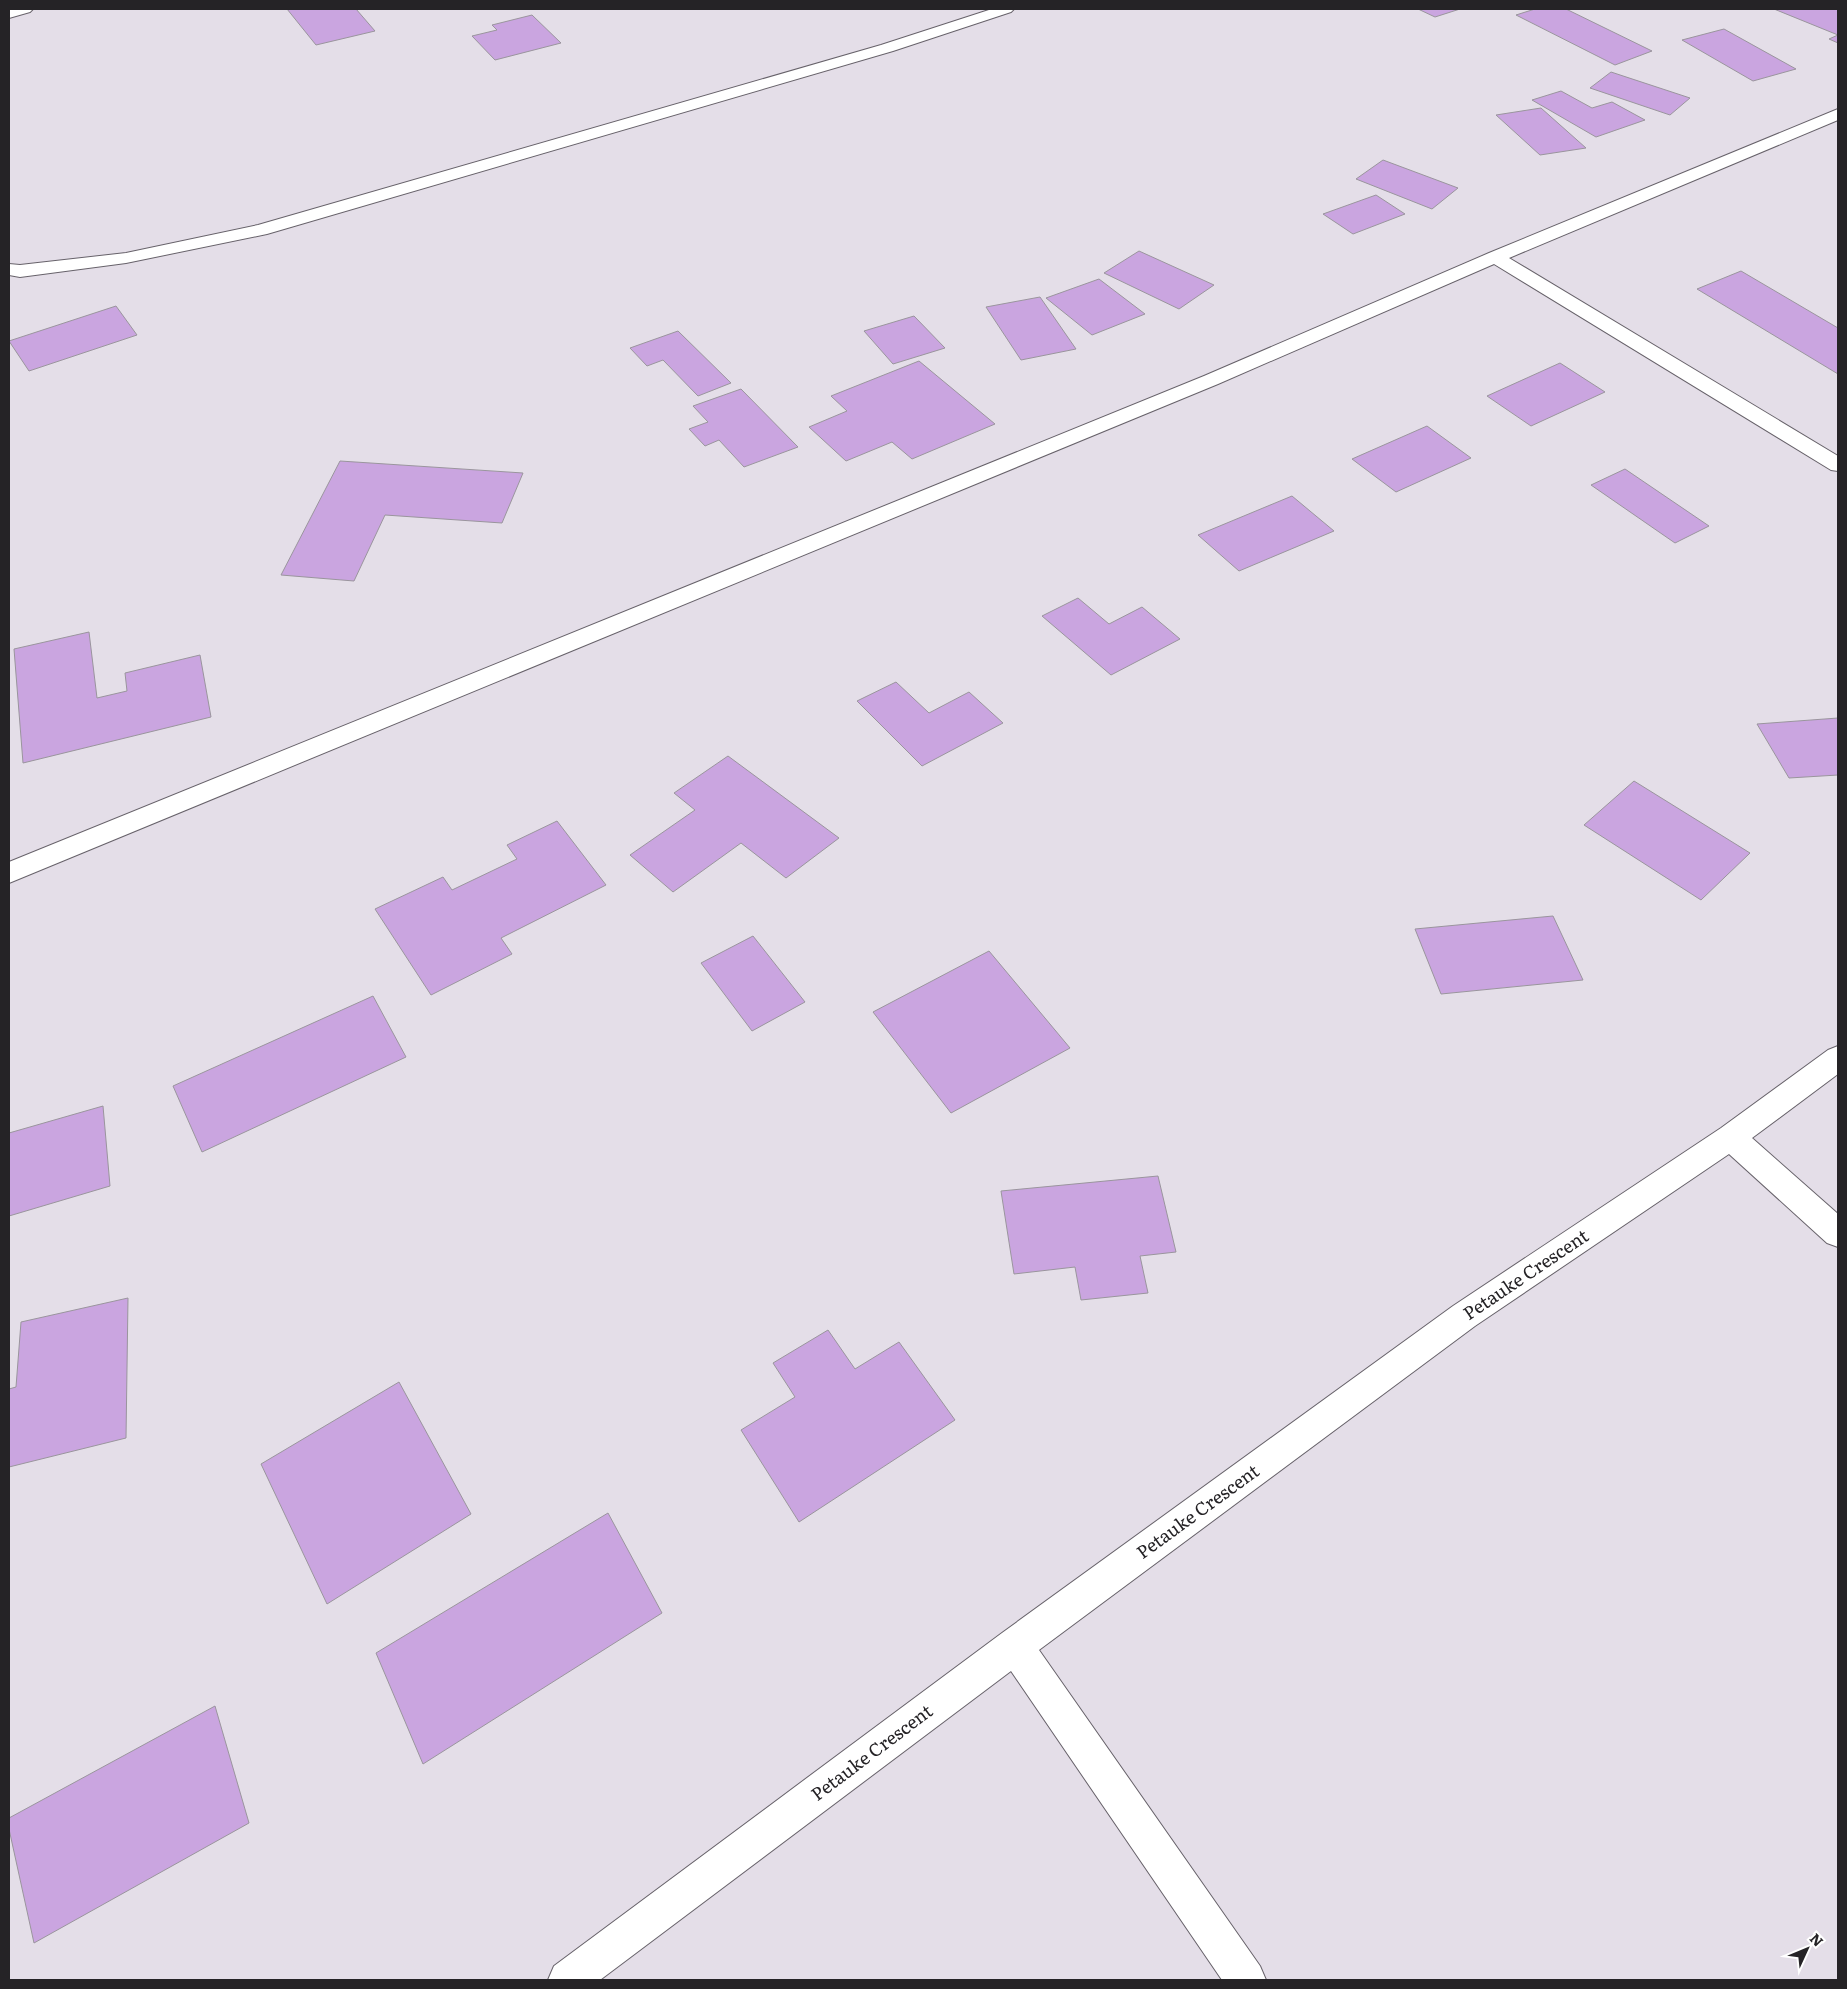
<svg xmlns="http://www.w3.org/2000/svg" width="1847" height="1989" font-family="Literata,serif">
<rect width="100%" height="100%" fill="#e4dee8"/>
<g fill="#caa5e0" stroke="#9a959d">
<polygon points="287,9 356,9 375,31 316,45"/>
<polygon points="1418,9 1460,9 1435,17"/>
<polygon points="1535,9 1566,9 1652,51 1615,65 1516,15"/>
<polygon points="1774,9 1838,9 1838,43 1829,39 1838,35"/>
<polygon points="532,15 561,43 495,60 472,36 497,30 492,25"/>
<polygon points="1724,29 1796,69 1753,81 1682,40"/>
<polygon points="1611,72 1690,98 1670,115 1590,88"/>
<polygon points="1561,91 1592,108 1612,102 1645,120 1596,137 1532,100"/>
<polygon points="1541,108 1586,148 1540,155 1496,115"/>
<polygon points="1383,160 1458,188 1432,209 1356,179"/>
<polygon points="1376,195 1405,214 1353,234 1323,214"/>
<polygon points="1139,251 1214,285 1179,309 1104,273"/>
<polygon points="1741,271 1838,328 1838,374 1697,289"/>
<polygon points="1099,279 1145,314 1092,335 1046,298"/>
<polygon points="1040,297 1076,349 1021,360 986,307"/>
<polygon points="116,306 137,335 29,371 9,341"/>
<polygon points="914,316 945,348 893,364 864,331"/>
<polygon points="678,331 731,383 698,396 663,360 647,366 630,348"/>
<polygon points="919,361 995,424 912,459 892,442 846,461 809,427 847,411 831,396"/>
<polygon points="1560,363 1605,392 1531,426 1487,396"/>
<polygon points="741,389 798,447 744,467 719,440 705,446 689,429 708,422 693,406"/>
<polygon points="1427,426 1471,458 1396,492 1352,459"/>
<polygon points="340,461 523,473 502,523 385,515 354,581 281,575"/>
<polygon points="1625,469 1709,526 1675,543 1591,485"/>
<polygon points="1292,496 1334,531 1239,571 1198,535"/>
<polygon points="1078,598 1109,624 1142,607 1180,639 1111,675 1042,616"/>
<polygon points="89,632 97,698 127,691 125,673 200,655 211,717 23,763 14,649"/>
<polygon points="896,682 929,713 969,692 1003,723 922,766 857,701"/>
<polygon points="1838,718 1838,775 1789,778 1757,724"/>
<polygon points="728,756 839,838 786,878 741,843 673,892 630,855 695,810 674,793"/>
<polygon points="1634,781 1750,853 1701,900 1584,825"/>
<polygon points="557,821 606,885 501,938 512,954 431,995 375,909 443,877 452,890 517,859 507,845"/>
<polygon points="1553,916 1583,980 1441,994 1415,929"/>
<polygon points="753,936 805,1002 752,1031 701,963"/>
<polygon points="989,951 1070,1048 951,1113 873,1012"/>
<polygon points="373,996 406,1057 202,1152 173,1086"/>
<polygon points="103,1106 110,1186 9,1216 9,1133"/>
<polygon points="1158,1176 1176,1252 1140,1256 1148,1293 1081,1300 1075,1267 1014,1274 1001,1191"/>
<polygon points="128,1298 126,1438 9,1467 9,1389 16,1387 21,1322"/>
<polygon points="828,1330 855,1369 899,1342 955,1420 799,1522 741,1430 795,1397 773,1363"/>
<polygon points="399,1382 471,1514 327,1604 261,1464"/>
<polygon points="608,1513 662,1613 423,1764 376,1653"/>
<polygon points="215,1706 249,1823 34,1943 9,1829 9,1818"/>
</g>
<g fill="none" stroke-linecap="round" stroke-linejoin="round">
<defs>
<g id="minor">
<polygon points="9,9 33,9 30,12 9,18"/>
<polygon points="992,9 1014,9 1011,12 893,51 267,234 126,263 20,277 9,275 9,264 20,265 126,253 258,225 881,45"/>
<polygon points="1838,109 1838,120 1509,258 1838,456 1838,471 1831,470 1494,264 1218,384 9,883 9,862 1204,376 1489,253"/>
<polygon points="1838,1046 1838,1074 1752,1138 1838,1214 1838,1247 1827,1243 1729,1154 1475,1326 1039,1650 1260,1966 1266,1980 1222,1980 1011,1671 600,1980 548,1980 554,1966 1002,1633 1453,1306 1721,1128 1828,1050"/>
</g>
</defs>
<use href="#minor" stroke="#67626a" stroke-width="2"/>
<use href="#minor" fill="#fff" fill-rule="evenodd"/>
</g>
<g text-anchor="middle" stroke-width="5" stroke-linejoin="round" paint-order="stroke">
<g font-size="18" fill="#252326" stroke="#fff">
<text transform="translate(1526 1275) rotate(-34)" y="6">Petauke Crescent</text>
<text transform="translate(1198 1512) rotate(-36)" y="6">Petauke Crescent</text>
<text transform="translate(872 1753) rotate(-37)" y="6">Petauke Crescent</text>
</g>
</g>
<rect width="1847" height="1989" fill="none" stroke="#252326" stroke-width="20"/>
<g transform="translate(1807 1949) rotate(46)" stroke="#ffffff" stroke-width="4" paint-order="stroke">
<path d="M0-4L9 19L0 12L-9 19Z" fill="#252326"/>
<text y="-8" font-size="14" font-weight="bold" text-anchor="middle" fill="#252326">N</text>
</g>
</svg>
